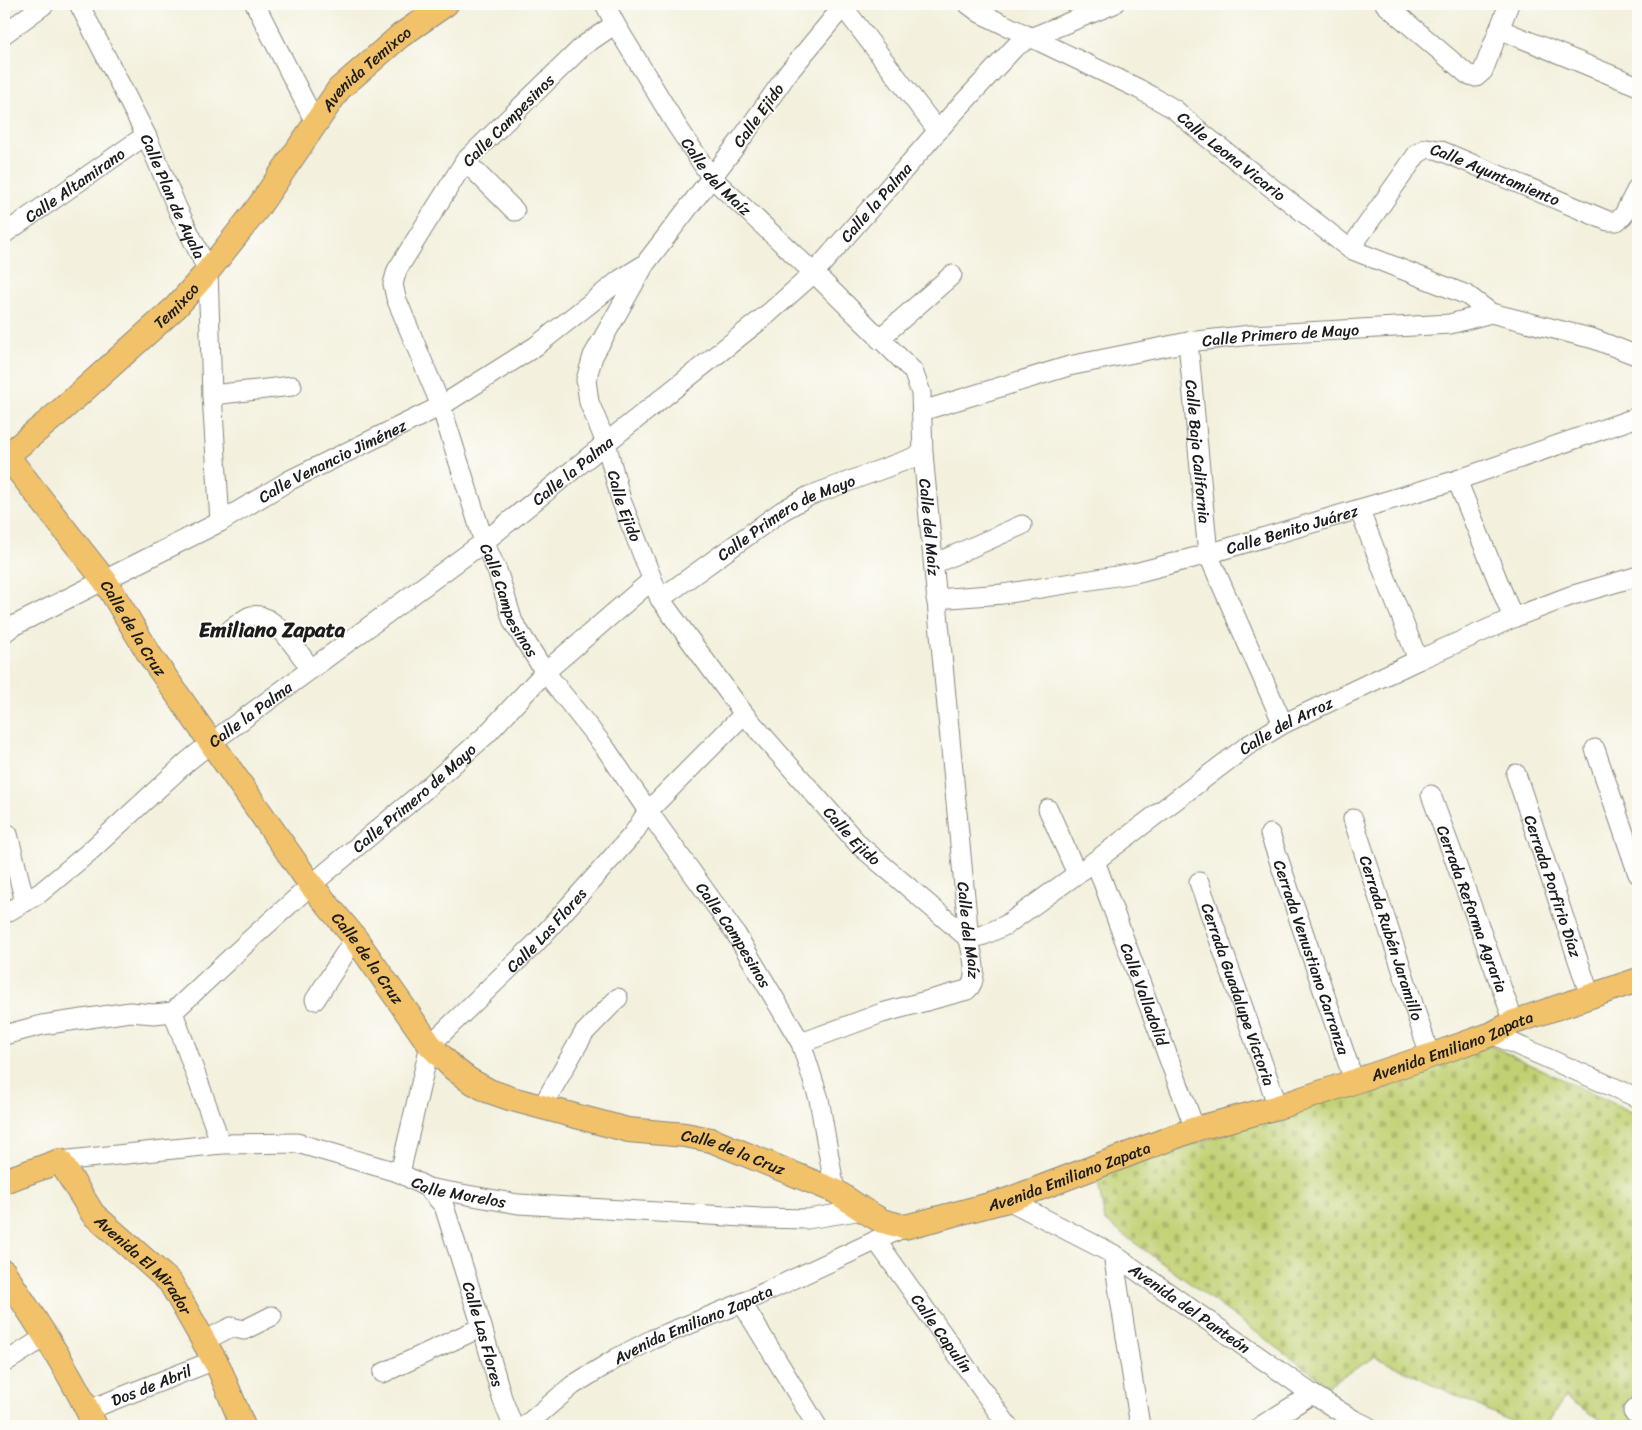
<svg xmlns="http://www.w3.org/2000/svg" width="1642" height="1430" font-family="Sriracha,sans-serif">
<defs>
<pattern id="cemetery-stones" width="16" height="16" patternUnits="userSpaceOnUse" patternTransform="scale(1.25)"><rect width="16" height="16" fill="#c1d072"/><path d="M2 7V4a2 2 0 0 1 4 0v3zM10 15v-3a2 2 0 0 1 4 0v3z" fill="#a5b262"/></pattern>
</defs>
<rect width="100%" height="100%" fill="#fdfcf7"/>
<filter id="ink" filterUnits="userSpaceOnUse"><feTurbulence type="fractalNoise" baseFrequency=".02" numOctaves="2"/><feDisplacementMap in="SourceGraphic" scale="10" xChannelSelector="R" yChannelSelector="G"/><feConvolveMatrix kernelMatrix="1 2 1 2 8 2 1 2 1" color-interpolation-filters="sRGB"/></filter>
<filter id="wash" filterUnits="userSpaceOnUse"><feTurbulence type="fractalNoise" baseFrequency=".0096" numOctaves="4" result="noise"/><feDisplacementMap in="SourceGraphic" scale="20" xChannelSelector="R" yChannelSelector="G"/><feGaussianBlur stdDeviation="1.12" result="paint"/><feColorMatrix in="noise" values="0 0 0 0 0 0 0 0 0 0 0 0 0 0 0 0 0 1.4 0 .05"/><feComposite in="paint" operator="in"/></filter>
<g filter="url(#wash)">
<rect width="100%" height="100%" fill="#f3f0dd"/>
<polygon fill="url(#cemetery-stones)" stroke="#6e7647" points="1485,1043 1638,1115 1638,1426 1609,1426 1565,1397 1545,1426 1521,1426 1375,1357 1328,1385 1105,1221 1097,1176 1295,1111"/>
</g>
<g filter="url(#ink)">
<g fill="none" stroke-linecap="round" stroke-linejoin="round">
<defs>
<g id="minor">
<path id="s1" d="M79 4 146 135 178 210 208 271 212 395 220 522"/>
<polyline points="255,4 315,122"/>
<path id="s2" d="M605 4 615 24 675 123 711 177 814 273 913 371 921 393 923 454 969 939C972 954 980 979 967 990L882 1013 801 1043"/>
<polyline points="841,4 938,131"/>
<path id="s3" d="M845 4 788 73 742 138 645 264 593 356 586 380 589 402 606 443 621 500 660 599 744 714 859 845 969 939 984 935 1006 925 1095 861 1247 746 1283 724 1418 660 1513 618 1570 596 1638 576"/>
<path id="s4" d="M968 4 980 13 1139 89 1174 109 1203 134 1350 249 1467 295 1491 313"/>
<polyline points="1385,4 1467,74 1476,77 1483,71 1509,4"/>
<path id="s5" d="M615 24 583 46 465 161 397 270 393 284 396 298 441 406 484 542 498 573 513 622 545 672 606 749 648 811 736 934 801 1043 819 1099 835 1191"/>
<polyline points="1499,29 1638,86"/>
<polyline points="4,34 45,4"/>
<polyline points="465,161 515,211"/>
<path id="s6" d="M4 234 146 135"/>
<path id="s7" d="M1350 249 1417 154 1427 148 1439 150 1608 221H1617L1623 216 1638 187"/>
<polyline points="879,339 952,275"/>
<path id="s8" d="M1188 342 1208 554 1283 724"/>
<polyline points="212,395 292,386"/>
<path id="s9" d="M922 411 1069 366 1188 342 1251 335 1450 324 1491 313 1594 339 1638 356"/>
<polyline points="1457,480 1513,618"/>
<polyline points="1359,509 1418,660"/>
<polyline points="934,564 1022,525"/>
<path id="s10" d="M660 599 782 511 809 496 923 454"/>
<path id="s11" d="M936 599 1003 594 1135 573 1208 554 1457 480 1638 417"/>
<path d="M231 629C237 625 245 618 251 616 274 610 299 654 311 669"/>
<path id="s12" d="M4 633 13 626 220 522 290 480 441 406 536 346 621 279 642 266"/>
<polyline points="1595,749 1638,874"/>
<path id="s13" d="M1516 774 1590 996"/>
<path id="s14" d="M1431 795 1514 1022"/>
<polyline points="1048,809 1077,874"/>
<path id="s15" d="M1353 819 1430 1056"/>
<polyline points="8,834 25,902"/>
<path id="s16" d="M1270 834 1354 1081"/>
<path id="s17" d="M1095 861 1195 1129"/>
<path id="s18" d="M1199 882 1278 1107"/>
<path id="s19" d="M4 914 40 893 88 853 188 761 212 742 484 542 606 443 769 313 814 273 950 117 1015 47 1030 38 1114 4"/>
<polyline points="315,1000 355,938"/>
<polyline points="173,1012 221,1144"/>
<polyline points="1492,1034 1638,1098"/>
<path id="s20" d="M4 1035 42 1025 130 1012 154 1014 173 1012 252 938 311 885 420 794 486 735 545 672 652 580"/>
<polyline points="542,1107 584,1033 618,998"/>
<path id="s21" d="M60 1161 221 1144 297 1143 400 1173 428 1188 518 1204 761 1218 807 1219 863 1210"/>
<path id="s22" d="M400 1173 430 1045 536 943 633 834 648 811 744 714"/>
<path id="s23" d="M428 1188 444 1206 482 1327 502 1398 513 1426"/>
<path id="s24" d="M1008 1200 1113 1254 1312 1394 1354 1420 1367 1426"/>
<path id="s25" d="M876 1240 1008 1426"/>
<polyline points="1113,1254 1140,1426"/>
<polyline points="742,1303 817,1426"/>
<polyline points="204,1341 231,1327 244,1330 272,1316"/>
<polyline points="4,1363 45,1337"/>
<polyline points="383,1373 482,1327"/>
<path id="s26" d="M88 1410 215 1360"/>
<polyline points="1633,1412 1638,1406"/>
<path id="s27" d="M525 1426 573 1385 617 1358 653 1339 742 1303 905 1227"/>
<polyline points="1261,1426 1312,1394"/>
</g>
<g id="major">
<path id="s28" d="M7 456 105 581 151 657 311 885 355 938 430 1045 453 1068 469 1080 489 1091 512 1099 628 1130 685 1135 711 1140 835 1191 863 1210 882 1221 905 1227 1008 1200 1195 1129 1278 1107 1430 1056 1492 1034 1514 1022 1638 980"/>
<path id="s29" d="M4 458 56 415 176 307 208 271 257 209 339 89 400 36 446 4"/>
<path id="s30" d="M4 1181 60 1161 93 1214 170 1282 219 1368 243 1426"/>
<path d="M4 1272C36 1322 71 1372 95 1426"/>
</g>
</defs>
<use href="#minor" stroke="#88867c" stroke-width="21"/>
<use href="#major" stroke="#88867c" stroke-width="26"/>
<use href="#minor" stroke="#fff" stroke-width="19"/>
<use href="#major" stroke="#f2c26a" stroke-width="24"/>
</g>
</g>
<g text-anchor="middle" stroke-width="4" stroke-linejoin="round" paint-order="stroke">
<g font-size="16" fill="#1c1c1c" stroke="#fdfcf7">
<text dy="6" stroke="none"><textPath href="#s29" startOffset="535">Avenida Temixco</textPath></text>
<text transform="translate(758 115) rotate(-54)" y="6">Calle Ejido</text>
<text transform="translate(508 120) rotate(-45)" y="6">Calle Campesinos</text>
<text dy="6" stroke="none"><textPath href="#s4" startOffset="306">Calle Leona Vicario</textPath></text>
<text dy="6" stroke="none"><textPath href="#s2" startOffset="206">Calle del Maíz</textPath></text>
<text dy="6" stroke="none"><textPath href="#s7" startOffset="201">Calle Ayuntamiento</textPath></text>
<text dy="6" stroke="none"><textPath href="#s6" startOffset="86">Calle Altamirano</textPath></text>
<text dy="6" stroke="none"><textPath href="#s1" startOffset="214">Calle Plan de Ayala</textPath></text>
<text dy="6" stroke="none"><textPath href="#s19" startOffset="1128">Calle la Palma</textPath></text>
<text dy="6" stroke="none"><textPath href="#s29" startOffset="230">Temixco</textPath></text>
<text dy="6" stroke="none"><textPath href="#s9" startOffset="368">Calle Primero de Mayo</textPath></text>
<text dy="6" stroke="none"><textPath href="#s8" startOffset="110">Calle Baja California</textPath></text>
<text dy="6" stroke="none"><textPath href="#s12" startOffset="371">Calle Venancio Jiménez</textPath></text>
<text dy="6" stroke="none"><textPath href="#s19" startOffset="722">Calle la Palma</textPath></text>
<text dy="6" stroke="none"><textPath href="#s3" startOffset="591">Calle Ejido</textPath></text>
<text dy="6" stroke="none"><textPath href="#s10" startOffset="151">Calle Primero de Mayo</textPath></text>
<text dy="6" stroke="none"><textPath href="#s2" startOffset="641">Calle del Maíz</textPath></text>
<text dy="6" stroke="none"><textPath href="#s11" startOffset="364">Calle Benito Juárez</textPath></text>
<text dy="6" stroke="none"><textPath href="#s5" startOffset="684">Calle Campesinos</textPath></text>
<text dy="6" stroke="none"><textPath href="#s28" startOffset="214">Calle de la Cruz</textPath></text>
<text dy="6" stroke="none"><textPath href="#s19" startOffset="318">Calle la Palma</textPath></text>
<text dy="6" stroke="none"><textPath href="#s3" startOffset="1536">Calle del Arroz</textPath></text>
<text dy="6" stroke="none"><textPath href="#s20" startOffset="494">Calle Primero de Mayo</textPath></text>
<text dy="6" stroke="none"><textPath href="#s3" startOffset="996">Calle Ejido</textPath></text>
<text dy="6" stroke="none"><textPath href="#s13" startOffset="118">Cerrada Porfirio Díaz</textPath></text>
<text dy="6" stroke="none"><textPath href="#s14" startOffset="121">Cerrada Reforma Agraria</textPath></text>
<text dy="6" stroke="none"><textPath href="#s22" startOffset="295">Calle Las Flores</textPath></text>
<text dy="6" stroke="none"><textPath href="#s2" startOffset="1046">Calle del Maíz</textPath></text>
<text dy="6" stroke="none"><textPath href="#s5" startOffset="1089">Calle Campesinos</textPath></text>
<text dy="6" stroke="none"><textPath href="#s15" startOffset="125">Cerrada Rubén Jaramillo</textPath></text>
<text dy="6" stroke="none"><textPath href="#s28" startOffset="619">Calle de la Cruz</textPath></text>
<text dy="6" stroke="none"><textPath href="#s16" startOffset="130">Cerrada Venustiano Carranza</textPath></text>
<text dy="6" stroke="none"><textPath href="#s18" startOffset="119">Cerrada Guadalupe Victoria</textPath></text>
<text dy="6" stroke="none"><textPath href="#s17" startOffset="142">Calle Valladolid</textPath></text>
<text dy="6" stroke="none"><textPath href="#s28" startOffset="1820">Avenida Emiliano Zapata</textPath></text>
<text dy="6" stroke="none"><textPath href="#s28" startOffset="1054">Calle de la Cruz</textPath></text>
<text dy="6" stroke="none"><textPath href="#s28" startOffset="1415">Avenida Emiliano Zapata</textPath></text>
<text dy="6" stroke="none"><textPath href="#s21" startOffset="408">Calle Morelos</textPath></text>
<text dy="6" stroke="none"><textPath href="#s30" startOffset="194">Avenida El Mirador</textPath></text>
<text dy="6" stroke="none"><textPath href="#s24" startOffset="212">Avenida del Panteón</textPath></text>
<text dy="6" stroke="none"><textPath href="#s27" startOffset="198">Avenida Emiliano Zapata</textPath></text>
<text dy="6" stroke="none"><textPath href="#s23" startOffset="158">Calle Las Flores</textPath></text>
<text dy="6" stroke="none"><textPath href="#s25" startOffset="114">Calle Capulín</textPath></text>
<text dy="6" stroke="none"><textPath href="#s26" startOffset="68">Dos de Abril</textPath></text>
</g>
<g font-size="21" font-weight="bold" fill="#1c1c1c" stroke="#fdfcf7">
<text x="272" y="637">Emiliano Zapata</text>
</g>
</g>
<rect width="1642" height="1430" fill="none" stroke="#fdfcf7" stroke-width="20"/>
</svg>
